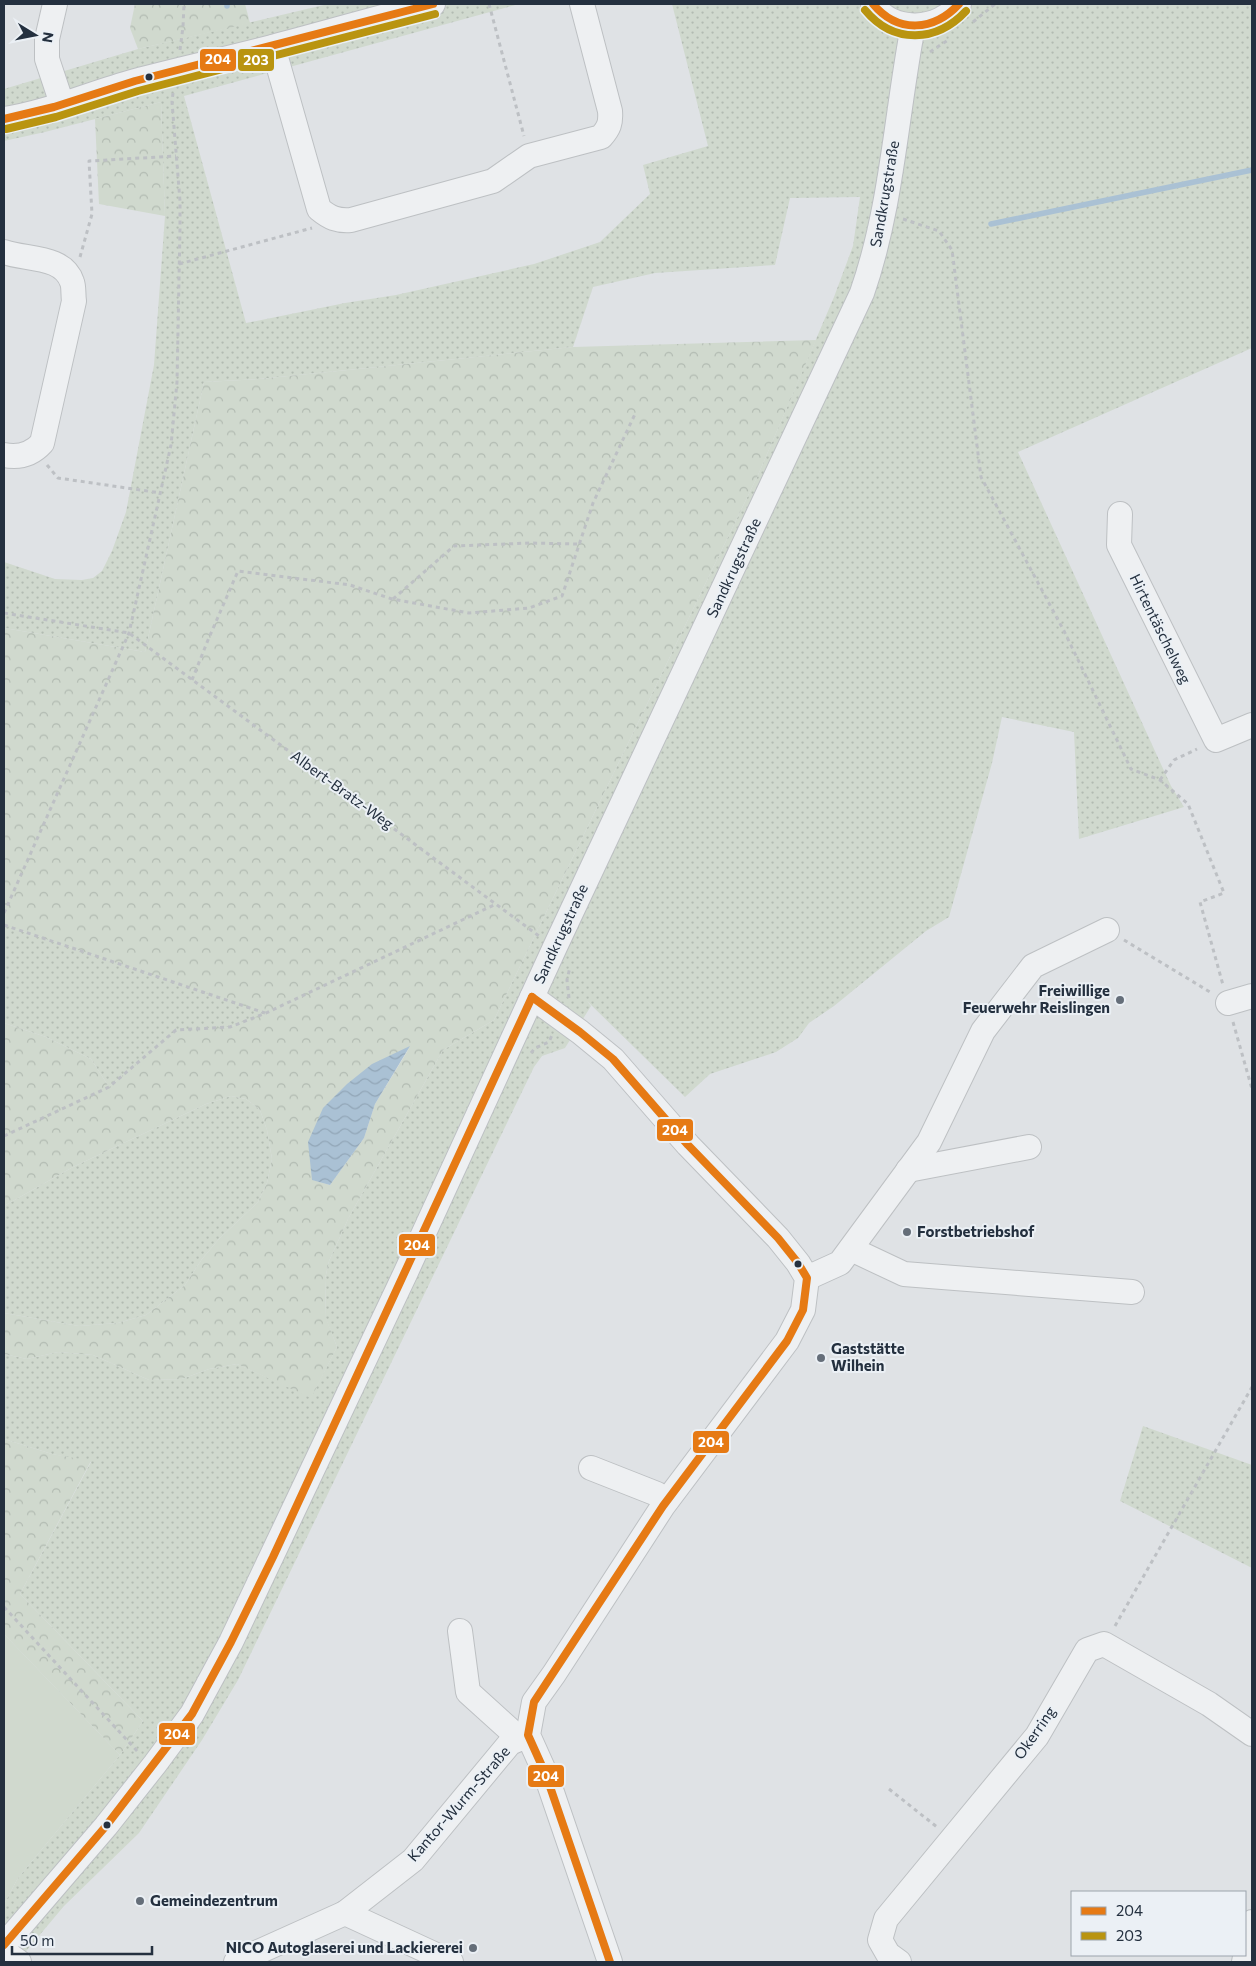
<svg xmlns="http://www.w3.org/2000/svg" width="1256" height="1966" font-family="Commissioner,sans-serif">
<defs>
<pattern id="grass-dots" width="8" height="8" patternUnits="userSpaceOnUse" patternTransform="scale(1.25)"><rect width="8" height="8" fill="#d0d9ce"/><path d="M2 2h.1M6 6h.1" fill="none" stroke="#b2bbb2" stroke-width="1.8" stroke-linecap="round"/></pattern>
<pattern id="forest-crowns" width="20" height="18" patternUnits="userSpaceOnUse" patternTransform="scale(1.25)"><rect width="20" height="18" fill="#d0d9ce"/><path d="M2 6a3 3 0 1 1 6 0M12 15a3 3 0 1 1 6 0" fill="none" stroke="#b2bbb2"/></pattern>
<pattern id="water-waves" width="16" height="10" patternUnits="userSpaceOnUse" patternTransform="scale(1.25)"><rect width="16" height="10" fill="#aac1d4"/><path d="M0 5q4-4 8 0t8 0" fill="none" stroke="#92a6b7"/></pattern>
</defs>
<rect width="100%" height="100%" fill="#dfe2e5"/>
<g fill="url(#grass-dots)">
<polygon points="328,4 519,4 184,96 246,323 345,303 396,295 534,264 600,242 650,194 643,165 708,146 672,4 1252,4 1252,348 1018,452 1171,786 1184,807 1079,839 1074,732 1002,717 992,763 949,917 926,931 834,1006 809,1023 798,1038 776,1052 710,1074 685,1097 587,1001 591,1006 565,1048 542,1056 534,1067 238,1680 202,1740 139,1833 64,1906 17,1962 4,1962 4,1904 18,1878 120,1755 143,1721 20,1594 91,1462 52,1454 4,1439 4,1354 27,1359 58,1352 93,1355 149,1380 182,1379 209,1369 237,1364 311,1397 337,1347 326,1319 325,1279 329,1261 349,1217 443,1050 494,1020 758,475 834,297 853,246 860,197 790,198 775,265 655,273 593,287 573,347 259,379 204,382 145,652 4,628 4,562 55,579 82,580 93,578 102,571 112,551 126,512 154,365 165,216 161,102 45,132 4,141 4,89 138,49"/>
<polygon points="4,925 266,1013 230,1027 176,1031 109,1087 91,1059 46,1037 4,1023"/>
<polygon points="231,1096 246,1099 260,1110 267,1130 272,1159 267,1183 258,1202 219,1239 202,1259 185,1285 146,1315 118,1323 79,1326 4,1313 4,1206 73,1167 206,1104"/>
<polygon points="1143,1426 1252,1465 1252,1568 1120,1501"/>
</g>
<g fill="url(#forest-crowns)" fill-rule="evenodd">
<polygon points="135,4 245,4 250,23 138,49 130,28"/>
<polygon points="161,102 165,216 99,204 95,119"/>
<path d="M816 340 758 475 494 1020 443 1050 349 1217 329 1261 325 1279 326 1318 337 1347 311 1398 237 1364 209 1369 182 1379 149 1380 93 1355 58 1352 27 1359 4 1354V1313L79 1326 118 1323 146 1315 185 1285 202 1259 219 1239 258 1202 267 1183 272 1159 267 1130 260 1110 246 1099 231 1096 206 1104 73 1167 4 1206V1023L46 1037 91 1059 109 1087 176 1030 230 1027 265 1013 4 925V628L145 652 204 382 259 379 573 347ZM410 1047 375 1104 364 1138 330 1185 313 1180Z"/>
<polygon points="4,1439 52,1454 91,1461 20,1594 143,1721 120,1755 4,1634"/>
</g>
<polygon fill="#d0d9ce" points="4,1634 120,1755 18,1878 4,1904"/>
<polygon fill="url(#water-waves)" points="410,1046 375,1104 364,1138 330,1185 312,1180 308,1142 323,1108 347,1084 372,1064"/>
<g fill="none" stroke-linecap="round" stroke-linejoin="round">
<g stroke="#aac1d4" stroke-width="5.5">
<polyline points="227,4 227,6"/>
<polyline points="991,224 1252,170"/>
</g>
<defs>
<g id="minor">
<polyline points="55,4 47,39 47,59 62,104"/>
<path d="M873 4C891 34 940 31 959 4"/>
<path d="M273 47 319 209C330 218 337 221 351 220L493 181 529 156 601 137C609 128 611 123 610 111L582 4"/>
<path d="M4 119C49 112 91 93 135 81 180 69 226 59 272 47 326 33 379 17 433 4"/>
<path d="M4 252C26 260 63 255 72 282 74 287 73 295 74 301L42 443C32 454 19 458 4 455"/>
<polyline points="1120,514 1119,545 1216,740 1252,725"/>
<polyline points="532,997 580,1032 613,1059 688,1145 778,1238 798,1263 807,1278 803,1310 787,1341 663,1506 554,1674 534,1702 528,1735 546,1775 610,1962"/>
<polyline points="1228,1003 1252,996"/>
<polyline points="908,1170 1029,1147"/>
<polyline points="851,1249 904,1274 1132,1292"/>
<polyline points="807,1278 840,1263 929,1142 983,1031 1033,966 1107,930"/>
<polyline points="591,1468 657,1494 667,1500"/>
<polyline points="460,1631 468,1692 520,1739"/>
<polyline points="345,1913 451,1962"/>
<path d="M4 1945 106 1826 155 1764 192 1714 231 1642 406 1272 555 947 862 293C892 207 896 115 913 26"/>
<polyline points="4,1956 12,1957 19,1962"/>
<polyline points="236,1962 345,1913 413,1860 510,1743 528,1735"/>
<polyline points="899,1962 888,1954 880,1940 886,1919 1037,1736 1087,1650 1104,1644 1209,1704 1252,1734"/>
<polyline points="1244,1962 1252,1922"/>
</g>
</defs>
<use href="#minor" stroke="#bdc0c3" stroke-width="26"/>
<g stroke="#bdc0c4" stroke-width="3" stroke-dasharray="4 4" stroke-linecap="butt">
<polyline points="489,4 524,136"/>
<polyline points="973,22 995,4"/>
<polyline points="180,50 183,27 184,4"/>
<polyline points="930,52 948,40"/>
<polyline points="903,219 939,231 952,250 981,477 1064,631 1131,769 1160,780 1188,804 1224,893 1200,902 1223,985"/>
<polyline points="80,257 92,214 89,161 176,156"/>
<polyline points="179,264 312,228"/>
<polyline points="47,465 58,478 161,493"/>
<polyline points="393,599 454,546 530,543 578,544"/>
<polyline points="4,613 129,633 539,936"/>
<polyline points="192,680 208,640 238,571 350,585 392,599 469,613 529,608 562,596 593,503 636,412"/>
<polyline points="1160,780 1174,760 1197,749"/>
<polyline points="4,913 129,633 171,445 177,382 180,228 180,201 172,102 173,93"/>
<polyline points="4,925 265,1013"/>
<polyline points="1124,940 1210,992"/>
<polyline points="569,998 567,980 570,967"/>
<polyline points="1233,1022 1252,1089"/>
<polyline points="531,1053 535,1048 549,1042 552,1035"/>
<polyline points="4,1136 109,1087 176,1030 230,1027 266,1013 496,904"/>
<polyline points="4,1607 139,1753"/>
<polyline points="1115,1626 1252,1387"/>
<polyline points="889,1789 937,1827"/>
</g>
<use href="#minor" stroke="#eef0f2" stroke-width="24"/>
<defs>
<g id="bus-1">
<path d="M873 4C898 34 934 31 959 4"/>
<polyline points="4,119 54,107 135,81 433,4"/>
<polyline points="532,997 580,1032 613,1059 688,1145 778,1238 798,1263 807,1278 803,1310 787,1341 663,1506 534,1702 528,1735 546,1775 610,1962"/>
<polyline points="4,1945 106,1826 192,1714 231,1642 273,1557 532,997"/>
</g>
<g id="bus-2">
<path d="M865 10C894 45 937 42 966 11"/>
<polyline points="6,129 56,117 138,91 435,14"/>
</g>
</defs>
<use href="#bus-1" stroke="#ebf0f5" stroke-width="11"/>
<use href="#bus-2" stroke="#ebf0f5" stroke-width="11"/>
<use href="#bus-1" stroke="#e67a14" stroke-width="8"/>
<use href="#bus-2" stroke="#b99410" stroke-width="8"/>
</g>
<g fill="#24303f" stroke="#ebf0f5" stroke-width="2">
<circle cx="149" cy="77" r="4.5"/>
<circle cx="798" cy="1264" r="4.5"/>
<circle cx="107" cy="1825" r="4.5"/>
</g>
<g fill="#656e79" stroke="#ebf0f5" stroke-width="2">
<circle cx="1120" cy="1000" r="5"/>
<circle cx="907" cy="1232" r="5"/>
<circle cx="821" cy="1358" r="5"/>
<circle cx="140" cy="1901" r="5"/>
<circle cx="473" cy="1948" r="5"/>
</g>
<g text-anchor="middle" stroke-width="4" stroke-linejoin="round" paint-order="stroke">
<g font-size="15" fill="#24303f" stroke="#ebf0f5">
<text transform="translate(885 194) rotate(-80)" y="5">Sandkrugstraße</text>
<text transform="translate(734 568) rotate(-65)" y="5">Sandkrugstraße</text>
<text transform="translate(1160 629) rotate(64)" y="5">Hirtentäschelweg</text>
<text transform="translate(342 790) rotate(36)" y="5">Albert-Bratz-Weg</text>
<text transform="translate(561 934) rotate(-65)" y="5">Sandkrugstraße</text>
<text transform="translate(1035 1733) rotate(-55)" y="5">Okerring</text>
<text transform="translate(459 1804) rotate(-49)" y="5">Kantor-Wurm-Straße</text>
</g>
<g font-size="15" font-weight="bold" fill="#24303f" stroke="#ebf0f5" text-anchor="start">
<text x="1110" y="996" text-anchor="end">Freiwillige<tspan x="1110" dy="17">Feuerwehr Reislingen</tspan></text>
<text x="917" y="1237">Forstbetriebshof</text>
<text x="831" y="1354">Gaststätte<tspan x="831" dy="17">Wilhein</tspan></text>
<text x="150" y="1906">Gemeindezentrum</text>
<text x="463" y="1953" text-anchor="end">NICO Autoglaserei und Lackiererei</text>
</g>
</g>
<g stroke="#ebf0f5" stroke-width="2">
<rect x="199" y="48" width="38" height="24" rx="5" fill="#e67a14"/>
<rect x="237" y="48" width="38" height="24" rx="5" fill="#b99410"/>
<rect x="656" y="1118" width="38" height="24" rx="5" fill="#e67a14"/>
<rect x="398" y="1233" width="38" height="24" rx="5" fill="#e67a14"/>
<rect x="692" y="1430" width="38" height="24" rx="5" fill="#e67a14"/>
<rect x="158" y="1722" width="38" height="24" rx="5" fill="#e67a14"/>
<rect x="527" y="1764" width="38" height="24" rx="5" fill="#e67a14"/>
</g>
<g font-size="14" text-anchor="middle" font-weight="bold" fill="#fff">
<text x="218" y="64">204</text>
<text x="256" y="65">203</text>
<text x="675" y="1135">204</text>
<text x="417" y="1250">204</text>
<text x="711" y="1447">204</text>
<text x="177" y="1739">204</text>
<text x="546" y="1781">204</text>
</g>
<rect width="1256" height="1966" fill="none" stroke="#24303f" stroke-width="10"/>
<rect x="1071" y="1891" width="175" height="65" fill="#ebf0f5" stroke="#9ba3ac"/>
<rect x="1081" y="1907" width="25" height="8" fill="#e67a14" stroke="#9ba3ac"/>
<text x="1116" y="1916" font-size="15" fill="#24303f">204</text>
<rect x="1081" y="1932" width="25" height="8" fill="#b99410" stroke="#9ba3ac"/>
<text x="1116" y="1941" font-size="15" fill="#24303f">203</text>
<g transform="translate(35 35) rotate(100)" stroke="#ebf0f5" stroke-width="4" paint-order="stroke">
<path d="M0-4L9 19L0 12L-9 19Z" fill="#24303f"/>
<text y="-8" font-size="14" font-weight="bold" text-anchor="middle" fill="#24303f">N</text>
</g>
<path d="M12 1946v8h140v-8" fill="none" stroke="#24303f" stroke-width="2.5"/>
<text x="20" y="1946" font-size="15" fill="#24303f" stroke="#ebf0f5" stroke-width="4" paint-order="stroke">50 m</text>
</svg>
